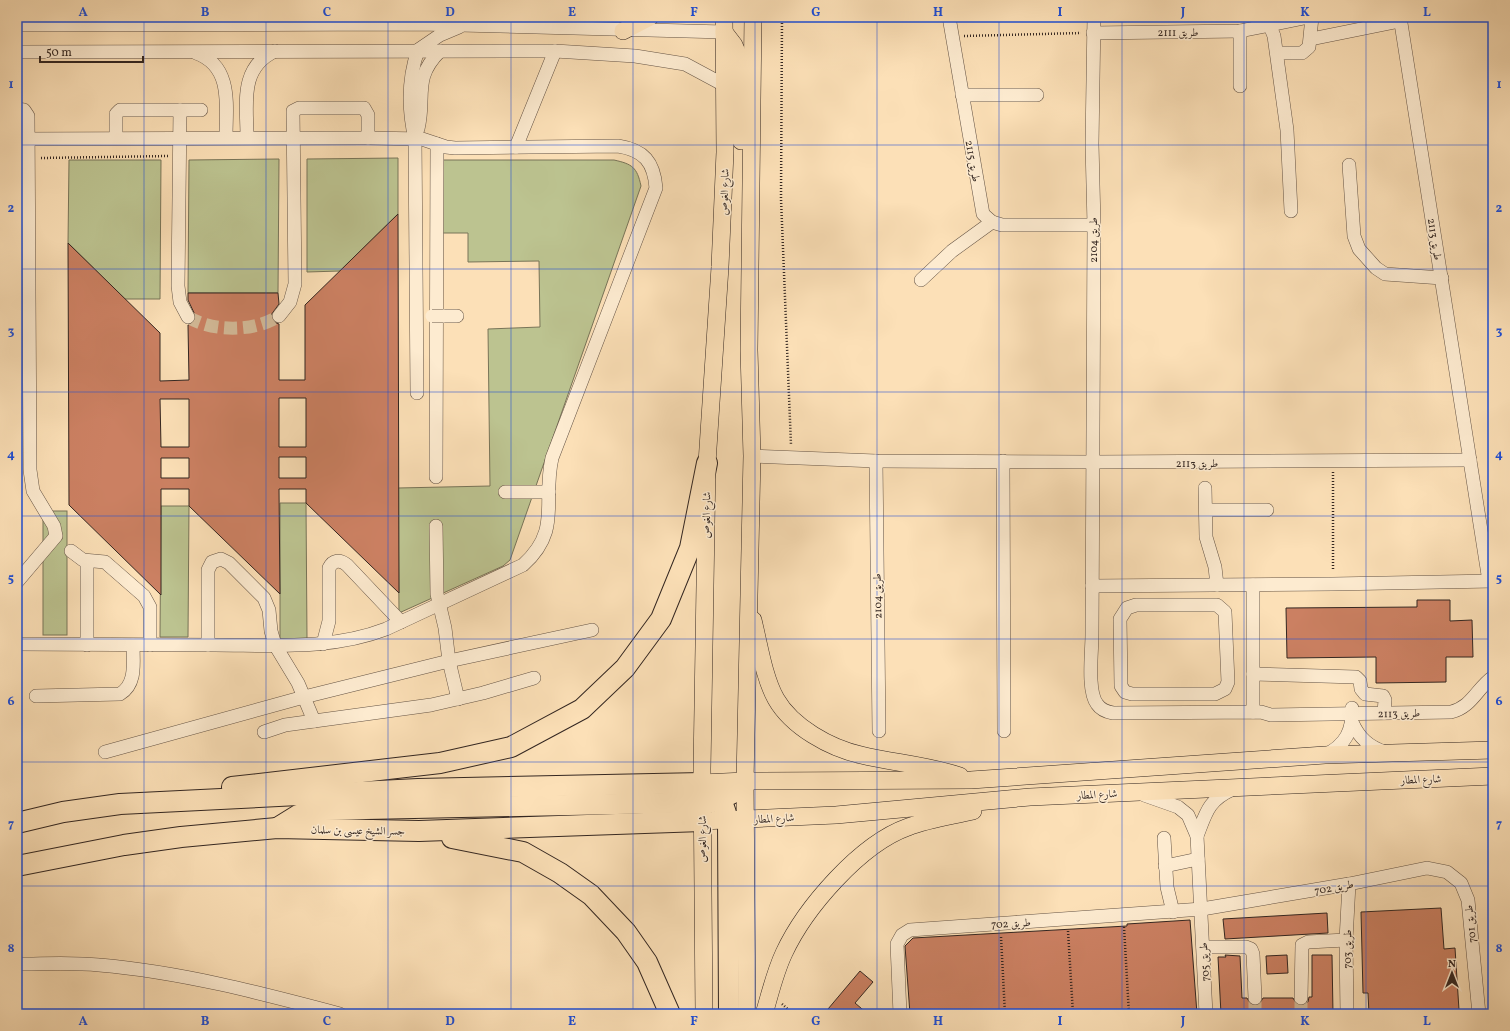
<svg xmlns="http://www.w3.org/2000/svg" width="1510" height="1031" font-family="Vollkorn,Amiri,serif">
<rect width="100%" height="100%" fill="#fce0b7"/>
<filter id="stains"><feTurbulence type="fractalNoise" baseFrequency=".005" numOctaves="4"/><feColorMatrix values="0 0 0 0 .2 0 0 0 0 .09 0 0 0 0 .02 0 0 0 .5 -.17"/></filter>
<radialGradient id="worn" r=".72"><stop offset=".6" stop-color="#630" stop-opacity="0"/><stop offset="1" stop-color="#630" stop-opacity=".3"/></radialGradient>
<g fill="#bcc390" stroke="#787458">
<polygon points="398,158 398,214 340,271 307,272 307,159"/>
<polygon points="279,159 278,293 188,293 189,160"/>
<polygon points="69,160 161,160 160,299 125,299 68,243"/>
<path d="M442 160H614C632 164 637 167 641 186L510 560 503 566 399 613 398 488 490 486 488 329 540 327 539 261 468 262V233H442Z"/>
<polygon points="280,503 306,503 307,639 280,639"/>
<polygon points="161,506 189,506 188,637 160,637"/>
<rect x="43" y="511" width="24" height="124"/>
</g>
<g fill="#cb8062" stroke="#332621" fill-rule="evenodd">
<path d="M398 214 399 593 306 503V489H279L280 594 189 506V489H161V595L69 505 68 243 160 333V381L189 380 188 325 195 322 196 317 188 300V293H278L279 304 271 315 274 322 279 324V380H305V305ZM279 398H306V447H279ZM160 399H189V447H161ZM279 457H306V478H279ZM161 458H189V478H161Z"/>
<polygon points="1417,600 1450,600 1450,621 1472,620 1473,657 1446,657 1446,682 1376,683 1376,657 1287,658 1286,608 1417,607"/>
<polygon points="1441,908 1444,949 1455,948 1459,1010 1445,1010 1445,1014 1369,1014 1368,993 1363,993 1361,912"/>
<polygon points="1327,913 1328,933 1225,939 1223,919"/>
<polygon points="1190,920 1197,1014 910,1014 905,946 913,938 1127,926 1127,924"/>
<polygon points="1225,955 1240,956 1242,998 1247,998 1251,1005 1259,1005 1263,998 1293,998 1297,1005 1301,1006 1308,1002 1309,997 1312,997 1312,955 1332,955 1333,1014 1221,1014 1218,957 1226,957"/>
<polygon points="1287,955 1288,973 1267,974 1266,956"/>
<polygon points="860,971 873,982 855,1003 868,1014 834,1014 828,1009"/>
</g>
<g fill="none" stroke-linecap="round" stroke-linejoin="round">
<g stroke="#d4bb99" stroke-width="13" stroke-dasharray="13 6" stroke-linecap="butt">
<path d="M188 317C212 332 255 332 279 316"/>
<polyline points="1255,998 1255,1014"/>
<polyline points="1301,998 1301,1014"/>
</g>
<defs>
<g id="minor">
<polyline points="949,17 983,214 992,222 1002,225 1094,225"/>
<path d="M1094 17 1092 144 1094 225 1092 635C1092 652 1087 691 1097 704 1101 710 1107 712 1113 713L1261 712 1271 715 1451 712C1472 707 1477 688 1493 677"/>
<polyline points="1400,17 1489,581"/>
<polyline points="17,25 420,24 724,32"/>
<polyline points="1270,26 1274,36 1287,130 1291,211"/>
<polyline points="1093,33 1240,31 1309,17"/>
<polyline points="1311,39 1400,21"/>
<polyline points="17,52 555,51 635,56 685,64 726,86"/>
<path d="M196 53C233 66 226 106 226 137"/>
<polyline points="1277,53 1302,53 1309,47 1312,17"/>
<polyline points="1240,86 1240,31"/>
<polyline points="962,95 1037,95"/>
<polyline points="17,109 24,110 28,116 30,470 33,491 54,526 56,536 17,582"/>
<polyline points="180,110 178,286 180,302 188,317"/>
<path d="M418 129C426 96 412 79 440 51"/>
<path d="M247 137C247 104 239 68 275 51"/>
<polyline points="116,138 116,114 120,110 201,110"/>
<path d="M17 139 368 138 422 139 446 147 455 148 618 146C644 150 654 162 656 188L552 458C542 502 562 530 523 565L386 629C332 650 273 645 215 645 149 645 83 644 17 644"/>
<polyline points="516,147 555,51"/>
<polyline points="1349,165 1354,236 1359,249 1376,268 1385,274 1442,278"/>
<polyline points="921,280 952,251 992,222"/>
<polyline points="279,316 290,302 295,284 293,111 299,108 364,108 368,115 368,138"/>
<polyline points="443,316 457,316"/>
<path d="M417 393 415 139C408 109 408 79 418 50L440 35 459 27"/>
<polyline points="752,456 876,461 1093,462 1470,460"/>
<polyline points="876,461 879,731"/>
<polyline points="1003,461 1004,731"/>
<polyline points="436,477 437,144"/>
<polyline points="1205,488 1206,537 1215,567 1217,585"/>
<polyline points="505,492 549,492"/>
<polyline points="1206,510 1267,510"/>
<polyline points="436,526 437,594 445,628 449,661 458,699"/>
<polyline points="71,551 83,560 105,562 144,596 150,607 150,645"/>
<polyline points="1253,585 1253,712"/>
<polyline points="1092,586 1333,584 1493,581"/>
<polygon points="1136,605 1217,605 1225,612 1228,682 1225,689 1215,694 1132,694 1125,692 1121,686 1120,619 1127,608"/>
<path d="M323 644 329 621V568C333 560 340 559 347 565L401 622"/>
<polyline points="87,645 87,561"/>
<polyline points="208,645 208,570 212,562 221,559 229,563 264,598 269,610 271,631 275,645 298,683 314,721"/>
<polyline points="1253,674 1356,677 1360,681 1361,689 1365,694 1383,696 1385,700 1384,713"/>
<path d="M36 696 120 694C137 684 133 662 133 645"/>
<path d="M1352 722C1359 738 1369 747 1385 752"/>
<polyline points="264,732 285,725 431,705 483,693 534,678"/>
<polyline points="105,752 304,697 449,661 592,630"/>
<path d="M1325 755C1346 745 1353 730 1352 708"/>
<polyline points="1144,795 1178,807 1188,815 1197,836 1206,1014"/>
<path d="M1197 836C1206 813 1208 800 1233 789"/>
<polyline points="1164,838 1167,887 1173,912"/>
<polyline points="1165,866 1198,859"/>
<polyline points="1203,947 1246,947 1251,949 1253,954 1255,998"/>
<path d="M17 964C44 964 72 962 99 965 181 972 261 993 340 1014"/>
<polyline points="1301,998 1302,945 1308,942 1346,940"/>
<polyline points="900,1014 897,944 902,935 910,930 1202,909 1349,884 1427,868 1447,872 1461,883 1468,900 1479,1014"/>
<polyline points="1347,1014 1346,940 1349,884"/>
</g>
<g id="major">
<polyline points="623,31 650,17"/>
<polyline points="724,32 734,45 740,59 741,141"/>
<path d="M753 620C759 644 764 678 776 699 792 727 830 748 861 755 894 763 927 765 960 776"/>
<polyline points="702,783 745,781 971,780 1325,755 1493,750"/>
<polyline points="702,821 836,815 1030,797 1493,776"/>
<polyline points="704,1014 702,769 707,463 720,267 725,152 724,17"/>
<polyline points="747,1014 745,781 752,456 749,350 753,17"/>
<path d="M764 1014C770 994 775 972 784 953 805 908 860 844 908 827 929 819 952 816 973 811"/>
</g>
<g id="highway">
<polyline points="232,787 440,763 511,747 582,709 625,668 661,619 690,548 707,463"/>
<path d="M17 823 63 812 120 804 418 789 702 783C721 794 722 799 728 820L729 1014"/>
<polyline points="277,828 298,815 318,810 714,802 731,794 745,781"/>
<polyline points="452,838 523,852 560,873 591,895 626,932 647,962 670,1014"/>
<polyline points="17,866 124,845 181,837 277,828 419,831 702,821"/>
</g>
</defs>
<use href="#minor" stroke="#655446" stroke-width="14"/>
<use href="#major" stroke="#332621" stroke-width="18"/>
<use href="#highway" stroke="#332621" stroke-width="22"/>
<g stroke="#332621" stroke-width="2.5" stroke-dasharray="1 2" stroke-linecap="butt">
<polyline points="782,17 781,199 791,445"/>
<polyline points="964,36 1081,33"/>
<polyline points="41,158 168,156"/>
<polyline points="1333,472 1333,571"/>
<polyline points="1124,927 1129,1014"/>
<polyline points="1068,931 1073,1014"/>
<polyline points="1001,937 1005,1014"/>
<polyline points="782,1004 793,1014"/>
</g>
<use href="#minor" stroke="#fdebd0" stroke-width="13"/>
<use href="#major" stroke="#fce0b7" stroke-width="17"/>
<use href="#highway" stroke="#fce0b7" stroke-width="20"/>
<defs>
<polyline id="minor-bridge" points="432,316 443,316"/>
</defs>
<use href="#minor-bridge" stroke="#655446" stroke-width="14" stroke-linecap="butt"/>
<use href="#minor-bridge" stroke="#fdebd0" stroke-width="13"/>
</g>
<path fill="none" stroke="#1d4ed8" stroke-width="1" stroke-opacity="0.55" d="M144 17V1014M266 17V1014M388 17V1014M511 17V1014M633 17V1014M755 17V1014M877 17V1014M999 17V1014M1122 17V1014M1244 17V1014M1366 17V1014M17 145H1493M17 269H1493M17 392H1493M17 516H1493M17 639H1493M17 762H1493M17 886H1493"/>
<g text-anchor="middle" stroke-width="3" stroke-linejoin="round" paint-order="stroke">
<g font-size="11" fill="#332621" stroke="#fdebd0">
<text x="1178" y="36">طريق 2111</text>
<text transform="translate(973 161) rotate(80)" y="4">طريق 2115</text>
<text transform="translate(724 192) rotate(-88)" y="4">شارع الغوص</text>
<text transform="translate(1435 239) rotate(81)" y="4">طريق 2113</text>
<text transform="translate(1093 240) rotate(-90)" y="4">طريق 2104</text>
<text x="1197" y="467">طريق 2113</text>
<text transform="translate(706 515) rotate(-89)" y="4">شارع الغوص</text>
<text transform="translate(877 596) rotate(-91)" y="4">طريق 2104</text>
<text transform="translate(1399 713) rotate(-1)" y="4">طريق 2113</text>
<text transform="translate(1421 779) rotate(-2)" y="4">شارع المطار</text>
<text transform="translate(1097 794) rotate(-3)" y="4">شارع المطار</text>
<text transform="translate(774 818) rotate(-3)" y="4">شارع المطار</text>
<text transform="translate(358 830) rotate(1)" y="4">جسر الشيخ عيسى بن سلمان</text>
<text transform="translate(702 839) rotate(-90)" y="4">شارع الغوص</text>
<text transform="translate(1334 887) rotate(-10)" y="4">طريق 702</text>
<text transform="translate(1011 923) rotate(-3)" y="4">طريق 702</text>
<text transform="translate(1470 924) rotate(-96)" y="4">طريق 701</text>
<text transform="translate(1347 949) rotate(-89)" y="4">طريق 703</text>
<text transform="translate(1204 962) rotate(-93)" y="4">طريق 705</text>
</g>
</g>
<rect width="1510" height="1031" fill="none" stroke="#fce0b7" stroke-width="44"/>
<g transform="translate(1452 973)" stroke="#fdebd0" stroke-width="3" paint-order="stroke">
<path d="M0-3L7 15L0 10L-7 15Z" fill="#332621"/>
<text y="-6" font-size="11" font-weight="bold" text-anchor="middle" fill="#332621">N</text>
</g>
<path d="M40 56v6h103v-6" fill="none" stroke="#332621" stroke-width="2"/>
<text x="46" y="56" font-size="12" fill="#332621" stroke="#fdebd0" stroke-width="3" paint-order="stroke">50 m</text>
<rect x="22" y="22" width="1466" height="987" fill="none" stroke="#1d4ed8" stroke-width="1.5"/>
<g font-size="13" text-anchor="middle" font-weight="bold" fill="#1d4ed8">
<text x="83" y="16">A</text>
<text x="205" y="16">B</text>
<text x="327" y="16">C</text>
<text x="450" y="16">D</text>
<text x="572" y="16">E</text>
<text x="694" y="16">F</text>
<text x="816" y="16">G</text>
<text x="938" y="16">H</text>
<text x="1060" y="16">I</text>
<text x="1183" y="16">J</text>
<text x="1305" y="16">K</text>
<text x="1427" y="16">L</text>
<text x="11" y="88">1</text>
<text x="1499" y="88">1</text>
<text x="11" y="212">2</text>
<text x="1499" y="212">2</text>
<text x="11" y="335">3</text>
<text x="1499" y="335">3</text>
<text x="11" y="458">4</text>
<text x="1499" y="458">4</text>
<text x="11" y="582">5</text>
<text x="1499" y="582">5</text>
<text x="11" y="705">6</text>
<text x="1499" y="705">6</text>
<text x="11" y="828">7</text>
<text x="1499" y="828">7</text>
<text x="11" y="952">8</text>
<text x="1499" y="952">8</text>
<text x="83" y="1025">A</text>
<text x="205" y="1025">B</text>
<text x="327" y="1025">C</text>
<text x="450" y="1025">D</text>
<text x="572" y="1025">E</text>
<text x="694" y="1025">F</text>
<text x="816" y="1025">G</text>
<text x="938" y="1025">H</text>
<text x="1060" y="1025">I</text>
<text x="1183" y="1025">J</text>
<text x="1305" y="1025">K</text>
<text x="1427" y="1025">L</text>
</g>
<rect width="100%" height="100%" filter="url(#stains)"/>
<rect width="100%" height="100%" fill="url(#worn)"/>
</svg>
